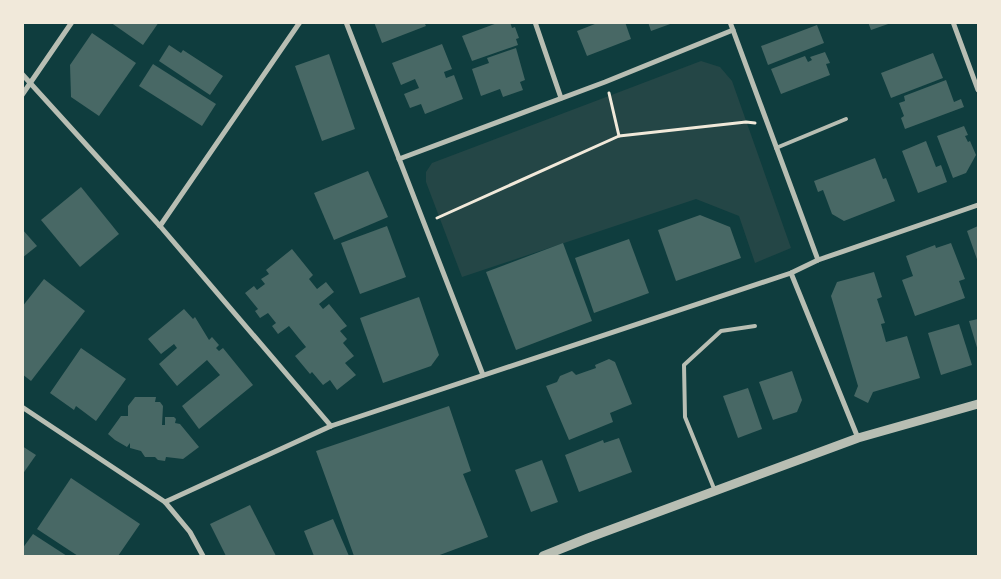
<svg xmlns="http://www.w3.org/2000/svg" width="1001" height="579" font-family="Rubik,sans-serif">
<rect width="100%" height="100%" fill="#0f3d3e"/>
<polygon fill="#244646" points="701,61 720,67 732,81 791,248 755,263 739,216 696,199 462,277 426,182 426,172 432,163"/>
<g fill="#486865">
<polygon points="110,22 159,22 143,45"/>
<polygon points="374,22 424,22 426,26 382,43"/>
<polygon points="500,22 510,22 512,28 515,27 519,38 516,39 518,45 472,61 462,36"/>
<polygon points="600,22 625,22 631,39 587,56 577,31"/>
<polygon points="648,22 673,22 673,23 651,31"/>
<polygon points="868,22 891,22 891,23 871,30"/>
<polygon points="817,25 824,43 768,65 761,46"/>
<polygon points="92,33 136,63 99,116 71,97 70,65"/>
<polygon points="442,44 452,69 444,72 446,78 454,75 463,99 425,114 421,104 410,108 404,94 419,88 415,79 401,85 392,63"/>
<polygon points="169,45 181,53 183,50 223,76 210,95 159,61"/>
<polygon points="516,48 525,80 520,82 523,90 503,97 500,89 481,96 472,69 489,63 487,58"/>
<polygon points="825,52 830,63 826,64 830,75 781,94 771,69 805,56 808,62 812,60 810,57"/>
<polygon points="933,53 943,78 891,98 881,73"/>
<polygon points="329,54 355,129 322,141 295,66"/>
<polygon points="153,64 216,104 202,126 139,86"/>
<polygon points="946,80 954,102 961,99 964,107 905,129 901,118 904,116 899,103 905,101 904,96"/>
<polygon points="964,126 968,135 965,136 968,142 970,141 976,155 966,173 953,178 937,136"/>
<polygon points="926,141 936,167 941,165 947,182 918,193 902,151"/>
<polygon points="875,158 883,179 886,178 895,201 844,221 832,214 823,190 818,192 814,181"/>
<polygon points="368,171 388,217 334,240 314,193"/>
<polygon points="81,187 119,234 80,267 41,220"/>
<polygon points="700,215 730,227 741,258 676,281 658,230"/>
<polygon points="387,226 406,277 360,294 341,243"/>
<polygon points="978,226 978,262 967,231"/>
<polygon points="22,229 37,246 22,258"/>
<polygon points="629,239 649,293 594,313 575,258"/>
<polygon points="563,243 592,321 516,350 486,272"/>
<polygon points="951,243 965,279 959,281 965,298 915,316 902,280 913,276 906,256 935,245 936,248"/>
<polygon points="292,249 313,275 309,279 317,289 326,282 334,292 319,304 323,309 329,304 347,326 340,331 347,339 343,343 354,356 345,363 356,375 337,390 330,380 323,385 312,372 310,374 295,356 306,347 289,326 278,334 272,326 276,323 268,313 260,318 255,311 258,309 245,293 254,286 257,290 265,284 261,279 269,274 266,270"/>
<polygon points="874,272 882,297 877,299 885,323 881,324 886,342 907,336 920,378 873,392 868,403 854,396 858,386 831,296 837,282"/>
<polygon points="44,279 85,311 31,381 22,374 22,307"/>
<polygon points="419,297 439,355 431,366 383,383 360,318"/>
<polygon points="184,309 193,319 195,317 209,340 212,337 219,345 216,348 219,351 223,348 253,385 199,429 182,406 220,375 207,360 177,386 159,364 177,348 174,344 161,354 148,339"/>
<polygon points="978,319 978,351 969,321"/>
<polygon points="959,324 972,365 941,375 928,333"/>
<polygon points="81,348 126,379 96,421 76,406 74,410 50,393"/>
<polygon points="609,359 615,362 632,404 610,413 613,422 569,440 546,386 557,382 560,376 572,371 576,375 596,368 595,365"/>
<polygon points="792,371 802,400 797,412 773,420 759,382"/>
<polygon points="748,388 762,429 738,438 723,396"/>
<polygon points="135,397 156,397 155,402 160,402 163,406 162,425 165,425 165,417 174,417 176,419 175,423 180,424 199,447 183,459 166,457 165,461 158,460 155,457 145,457 141,451 130,448 130,443 127,447 115,440 108,434 121,416 128,416 128,406"/>
<polygon points="449,406 471,471 463,474 488,537 437,556 354,556 316,451"/>
<polygon points="619,438 632,472 579,492 565,455 603,440 604,443"/>
<polygon points="22,446 36,455 22,475"/>
<polygon points="542,460 558,502 531,512 515,470"/>
<polygon points="71,478 140,524 118,556 78,556 37,529"/>
<polygon points="250,505 276,556 226,556 210,524"/>
<polygon points="333,519 349,556 314,556 304,531"/>
<polygon points="33,534 67,556 22,556 22,549"/>
</g>
<g fill="none" stroke-linecap="round" stroke-linejoin="round">
<g stroke="#f1e9da" stroke-width="3">
<polyline points="609,93 619,136"/>
<polyline points="437,218 619,136 746,122 755,123"/>
</g>
<g stroke="#b8beb3" stroke-width="4">
<polyline points="776,148 846,119"/>
<polyline points="715,491 685,417 684,365 721,331 755,326"/>
</g>
<g stroke="#b8beb3" stroke-width="5">
<polyline points="346,22 483,375"/>
<polyline points="535,22 561,98"/>
<polyline points="730,22 818,260"/>
<polyline points="953,22 978,90"/>
<polyline points="22,74 160,226 331,426"/>
<polyline points="22,95 72,22"/>
<polyline points="399,159 605,82 733,30"/>
<polyline points="160,226 300,22"/>
<polyline points="791,273 858,438"/>
<polyline points="22,407 165,502 190,532 203,556"/>
<polyline points="165,502 331,426 791,273 818,260 978,205"/>
</g>
<polyline stroke="#b8beb3" stroke-width="9" points="543,556 588,538 858,438 978,404"/>
</g>
<rect width="1001" height="579" fill="none" stroke="#f1e9da" stroke-width="48"/>
</svg>
